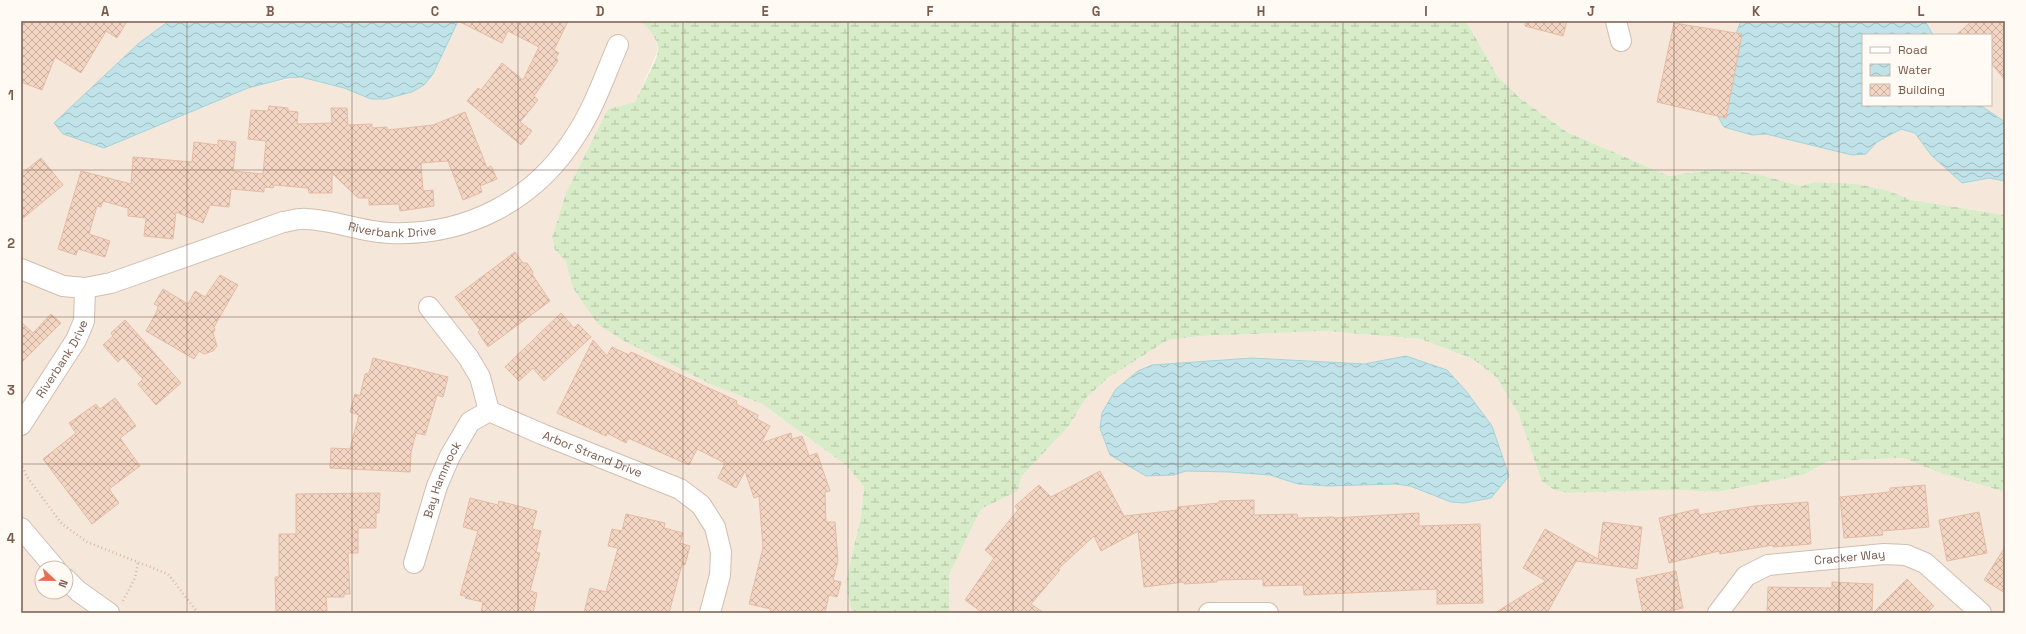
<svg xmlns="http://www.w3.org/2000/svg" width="2026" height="634" font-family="'Space Grotesk',sans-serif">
<defs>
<pattern id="wetland-marsh" width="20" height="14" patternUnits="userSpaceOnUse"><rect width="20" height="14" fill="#d8ecc9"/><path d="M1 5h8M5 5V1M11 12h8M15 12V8" fill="none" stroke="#b4c2a5"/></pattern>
<pattern id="water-waves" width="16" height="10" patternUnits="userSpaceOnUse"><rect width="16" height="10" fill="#bfe3e8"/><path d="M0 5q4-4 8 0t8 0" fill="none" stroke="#a0bbbe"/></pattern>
<pattern id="building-cross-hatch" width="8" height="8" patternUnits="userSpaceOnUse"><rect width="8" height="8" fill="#f3d5c3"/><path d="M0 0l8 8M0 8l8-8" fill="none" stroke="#cab0a1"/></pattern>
</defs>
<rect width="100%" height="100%" fill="#fdf6ec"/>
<g fill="#f5e8da" fill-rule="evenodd">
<path d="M21 21H169L139 43 54 123 301 77 344 88 371 99 433 74 458 21H639L645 24 655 37 658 51 635 102 608 109 566 193 552 237 555 250 566 261 622 340 710 384 762 404 846 465 864 487 861 516 847 576V591L852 613H21ZM42 568H66V592H42Z"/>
<polygon points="1466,21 1741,21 1726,58 1752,135 1766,134 1866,154 1877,142 1901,129 1915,133 1931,155 1962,183 1989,178 2005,181 2005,215 1912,200 1886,190 1858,184 1814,182 1801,186 1757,174 1714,169 1669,176 1567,132 1520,98 1498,77"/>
<polygon points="1925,21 2005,21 2005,122 1980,105 1991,105 1991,35 1933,35"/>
<path d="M1325 331 1421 339 1473 359 1496 377 1518 413 1542 482 1554 490 1568 493 1674 490 1718 492 1803 475 1829 461 1903 458 1945 474 2005 492V613H949V575L981 509 1018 491 1021 477 1069 426 1086 398 1109 377 1168 340 1201 336ZM1406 356 1451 502 1410 486 1395 484 1327 486 1298 484 1270 475 1229 472 1186 471 1174 475 1252 358 1364 364Z"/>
</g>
<path fill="url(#wetland-marsh)" d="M639 21H1466L1498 77 1520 98 1567 132 1669 176 1714 169 1757 174 1801 186 1814 182 1858 184 1886 190 1912 200 2005 215V492L1944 474 1903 458 1829 461 1803 475 1718 492 1674 490 1568 493 1554 490 1542 482 1518 413 1496 377 1473 359 1421 339 1325 331 1201 336 1168 340 1109 377 1086 398 1069 426 1021 477 1018 491 981 509 949 575V613H852L847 591V576L861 516 864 487 846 465 762 404 710 384 622 340 598 324 573 288 566 261 555 250 552 237 566 193 608 109 635 102C639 93 658 58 658 51 659 40 648 26 639 21Z"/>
<g fill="url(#water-waves)" stroke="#a5d3da">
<polygon points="169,21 458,21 433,74 424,85 412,92 385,99 371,99 344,88 301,77 287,78 248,88 104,148 63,134 54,123 139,43"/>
<polygon points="1741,21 1925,21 1933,35 1863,35 1863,105 1980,105 2005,122 2005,181 1989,178 1962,183 1931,155 1915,133 1901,129 1877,142 1866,154 1852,155 1766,134 1752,135 1724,127 1717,115 1726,58"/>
<polygon points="1406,356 1447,370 1466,391 1492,426 1509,476 1491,498 1464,503 1451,502 1410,486 1395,484 1327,486 1298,484 1270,475 1229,472 1186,471 1174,475 1146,476 1110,455 1100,428 1102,413 1116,389 1138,371 1152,365 1252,358 1364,364"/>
</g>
<g fill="url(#building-cross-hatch)" stroke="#e6bba3">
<polygon points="21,21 127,21 117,38 106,31 81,73 55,57 42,90 21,82"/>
<polygon points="458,21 568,21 554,50 559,53 556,57 558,61 534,96 538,100 520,122 532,131 521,145 467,101 478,88 481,90 502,63 523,80 539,47 508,31 502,43"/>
<polygon points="1525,21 1567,21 1563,36 1525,26"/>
<polygon points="1972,21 2005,21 2005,80 1991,63 1991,35 1956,35"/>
<polygon points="1674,23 1742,34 1726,118 1657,102"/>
<polygon points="269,106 288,108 288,111 298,112 297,124 332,123 331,108 347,108 348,125 372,124 372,128 387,127 387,130 433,125 465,112 487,168 491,166 497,179 480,186 482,192 463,200 448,161 421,163 423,191 433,190 434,206 400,211 399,204 369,205 369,198 358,198 332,173 332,193 309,193 308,188 274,185 273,188 264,187 264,192 231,189 229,207 210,205 203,223 176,212 173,239 144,236 146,218 128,216 128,208 103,201 101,207 97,206 89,234 110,241 105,257 78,249 76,255 58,249 81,171 131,184 133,157 192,162 194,142 218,145 218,140 236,142 233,171 263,174 266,141 248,139 251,110 268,111"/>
<polygon points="41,158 63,185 21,220 21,174"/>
<polygon points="515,252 523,263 527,263 533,272 532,274 550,301 488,347 478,332 480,330 455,297"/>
<polygon points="220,275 238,285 214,327 215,330 213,333 217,346 213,351 204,354 199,351 194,359 146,331 157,311 158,306 154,304 163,289 188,304 195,291 205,297"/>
<polygon points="561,313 574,328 578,324 591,337 544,381 533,368 519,381 505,367"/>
<polygon points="51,314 61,323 21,363 21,322 33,333"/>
<polygon points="125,320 181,383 156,405 138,384 143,379 123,357 118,362 103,345 113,336 111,333"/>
<polygon points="593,340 607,356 612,347 629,355 631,352 737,401 736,404 758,415 757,419 770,426 761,443 791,433 792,439 802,436 809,456 817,453 830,491 825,492 826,522 835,522 838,561 833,580 841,582 837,597 829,595 825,613 770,613 771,609 749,604 763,548 759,496 754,498 745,471 736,488 718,478 725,463 697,449 689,465 628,438 626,443 607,433 606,436 557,413"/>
<polygon points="373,358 448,377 443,397 437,395 425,435 416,433 411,452 410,472 330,468 331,448 350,449 359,415 350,412 355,394 360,396 365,374 369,373"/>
<polygon points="115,398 136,426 120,438 140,466 109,489 119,503 92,524 43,459 76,433 69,423 96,404 100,409"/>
<polygon points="1100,471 1124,516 1178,510 1178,507 1219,503 1219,501 1254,500 1254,515 1297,514 1298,518 1334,517 1334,518 1419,513 1419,526 1480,524 1483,603 1437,604 1437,589 1304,595 1303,585 1263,586 1263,579 1217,580 1217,582 1184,584 1184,582 1144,587 1138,531 1101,551 1094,536 1058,569 1060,570 1031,604 1044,613 983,613 965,600 994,558 985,550 1018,510 1015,506 1039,485 1051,497"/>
<polygon points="1925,485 1929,527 1882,531 1883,535 1844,538 1840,497 1890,492 1890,488"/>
<polygon points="380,493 379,513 376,513 376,528 358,528 358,553 348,553 350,594 344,594 344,597 326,597 327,611 276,613 275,577 279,577 279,534 296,534 296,494"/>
<polygon points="470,498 498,505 499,501 537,511 532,529 541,531 536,552 540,553 530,591 537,593 533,613 481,613 483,602 465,598 466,596 460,595 478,531 463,527"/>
<polygon points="1808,502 1811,544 1773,547 1773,545 1720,554 1719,551 1669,563 1659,518 1698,509 1699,515 1754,506"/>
<polygon points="1979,512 1987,553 1947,561 1939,520"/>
<polygon points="626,514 665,523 664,528 683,533 680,543 690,546 685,565 682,564 669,613 584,613 590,588 606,592 618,548 608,546 612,529 622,531"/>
<polygon points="1603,522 1642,527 1637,569 1576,561 1547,613 1495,613 1546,581 1523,568 1545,529 1598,559"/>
<polygon points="2005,547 2005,593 1984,580"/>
<polygon points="1676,571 1683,608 1660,613 1643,613 1636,579"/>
<polygon points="1907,579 1934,606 1927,613 1873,613"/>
<polygon points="1832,582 1873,584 1872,613 1767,613 1768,587 1832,588"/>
</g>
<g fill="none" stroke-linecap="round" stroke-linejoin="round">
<defs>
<g id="street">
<polyline points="1616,21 1621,41"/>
<path id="s1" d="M21 269 63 286 85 288 111 283 283 222C290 221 299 218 306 219 335 220 361 232 390 233 466 236 535 201 576 135 594 108 605 75 618 45"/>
<path id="s2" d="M429 307 468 357 480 377 489 411 544 435 680 489 701 505 715 527 721 552 720 575 710 613"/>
<path id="s3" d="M21 425 76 340 84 321 85 288"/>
<polyline points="21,528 55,568"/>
<path id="s4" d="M414 563 437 486 450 456 470 422 489 411"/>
<polyline points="66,579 78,591 109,613"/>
<polyline points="1209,613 1268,613"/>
<path id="s5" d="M1718 613 1746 576 1768 565 1884 554 1906 555 1925 563 1981 613"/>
</g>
</defs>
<use href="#street" stroke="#d1beb0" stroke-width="22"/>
<g stroke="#d9b8a5" stroke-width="2.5" stroke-dasharray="1 3" stroke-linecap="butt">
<polyline points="21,463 27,477 62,524 87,542 168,574 198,613"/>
<polyline points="123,601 135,578 138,563"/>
</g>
<use href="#street" stroke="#fff" stroke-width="20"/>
</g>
<path fill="none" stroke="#7a5c4d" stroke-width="1" stroke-opacity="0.55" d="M187 21V613M352 21V613M518 21V613M683 21V613M848 21V613M1013 21V613M1178 21V613M1343 21V613M1508 21V613M1674 21V613M1839 21V613M21 170H2005M21 317H2005M21 464H2005"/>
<g text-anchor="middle" stroke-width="3" stroke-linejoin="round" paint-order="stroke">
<g font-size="12" fill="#7a5c4d" stroke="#fffaf3">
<text dy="4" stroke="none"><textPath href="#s1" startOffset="387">Riverbank Drive</textPath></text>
<text dy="4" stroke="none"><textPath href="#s3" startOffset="78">Riverbank Drive</textPath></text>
<text dy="4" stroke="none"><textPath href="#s2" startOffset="234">Arbor Strand Drive</textPath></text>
<text dy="4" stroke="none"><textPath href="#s4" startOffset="88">Bay Hammock</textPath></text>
<text dy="4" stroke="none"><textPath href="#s5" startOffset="153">Cracker Way</textPath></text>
</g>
</g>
<rect width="2026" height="634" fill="none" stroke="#fffaf3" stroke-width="44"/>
<rect x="1862" y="34" width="130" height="72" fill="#fffaf3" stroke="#cabbb1"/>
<rect x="1870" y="47" width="20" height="6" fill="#ffffff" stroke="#cabbb1"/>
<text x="1898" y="54" font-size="12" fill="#7a5c4d">Road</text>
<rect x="1870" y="64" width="20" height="12" fill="url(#water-waves)" stroke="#cabbb1"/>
<text x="1898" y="74" font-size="12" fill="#7a5c4d">Water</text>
<rect x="1870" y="84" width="20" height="12" fill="url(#building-cross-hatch)" stroke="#cabbb1"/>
<text x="1898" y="94" font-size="12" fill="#7a5c4d">Building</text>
<g transform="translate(54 580) rotate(112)"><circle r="19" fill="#fffaf3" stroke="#cabbb1"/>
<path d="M0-3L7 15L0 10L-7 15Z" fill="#e76f51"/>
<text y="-6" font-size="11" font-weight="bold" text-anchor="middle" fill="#7a5c4d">N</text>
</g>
<rect x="22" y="22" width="1982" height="590" fill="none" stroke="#7a5c4d" stroke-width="1.5"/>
<g font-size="13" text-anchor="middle" font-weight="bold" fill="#7a5c4d">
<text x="105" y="16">A</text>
<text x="270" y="16">B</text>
<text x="435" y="16">C</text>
<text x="600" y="16">D</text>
<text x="765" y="16">E</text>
<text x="930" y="16">F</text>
<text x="1096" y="16">G</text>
<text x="1261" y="16">H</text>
<text x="1426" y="16">I</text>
<text x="1591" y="16">J</text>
<text x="1756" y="16">K</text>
<text x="1921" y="16">L</text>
<text x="11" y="100">1</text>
<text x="11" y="248">2</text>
<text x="11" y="395">3</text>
<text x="11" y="543">4</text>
</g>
</svg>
